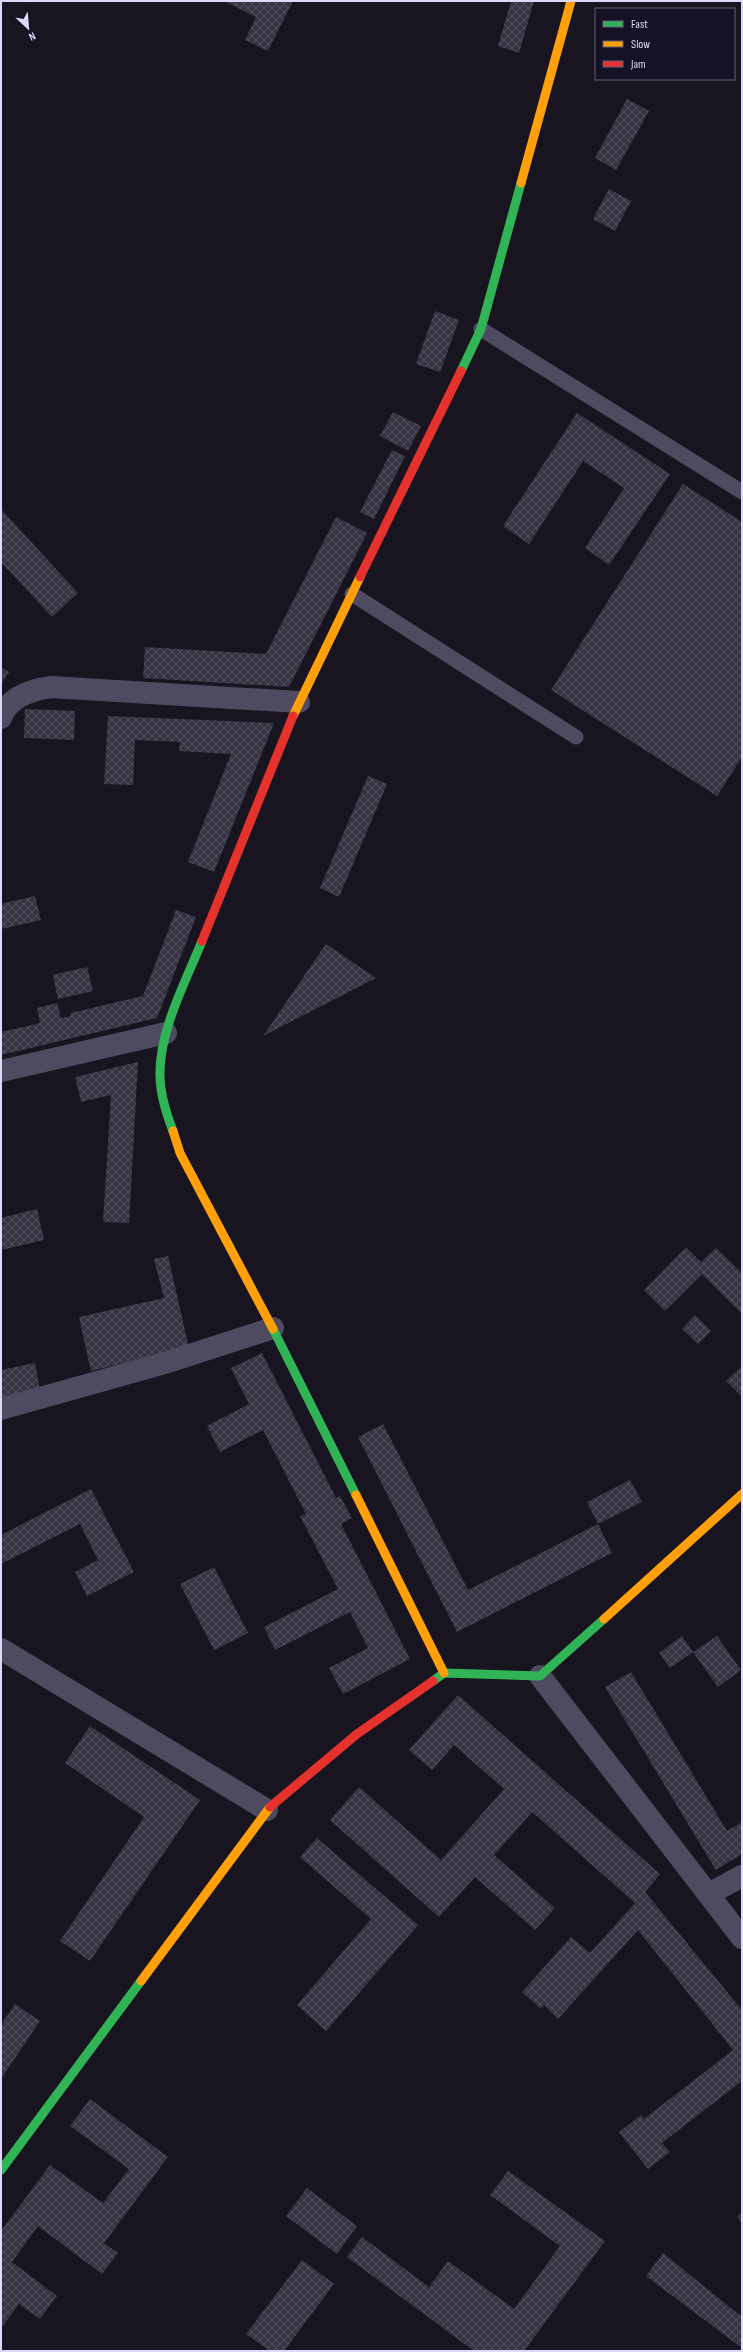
<svg xmlns="http://www.w3.org/2000/svg" width="743" height="2352" font-family="'Sofia Sans Condensed',sans-serif">
<defs>
<pattern id="building-cross-hatch" width="8" height="8" patternUnits="userSpaceOnUse"><rect width="8" height="8" fill="#373342"/><path d="M0 0l8 8M0 8l8-8" fill="none" stroke="#54505e"/></pattern>
</defs>
<rect width="100%" height="100%" fill="#181520"/>
<g fill="url(#building-cross-hatch)">
<polygon points="224,1 293,1 268,51 245,40 256,17"/>
<polygon points="511,1 534,1 519,53 498,46"/>
<polygon points="627,99 649,111 616,170 595,158"/>
<polygon points="609,189 631,201 615,231 593,219"/>
<polygon points="435,311 459,320 440,372 416,364"/>
<polygon points="393,412 421,426 408,451 380,436"/>
<polygon points="577,413 670,474 609,565 585,548 624,488 583,461 529,544 503,526"/>
<polygon points="392,450 405,456 374,519 360,512"/>
<polygon points="683,484 742,522 742,757 717,796 551,690"/>
<polygon points="1,509 78,593 52,617 1,562"/>
<polygon points="336,517 367,533 289,687 143,678 145,647 266,654"/>
<polygon points="1,667 9,672 1,684"/>
<polygon points="25,709 75,711 74,740 24,738"/>
<polygon points="108,716 274,723 214,872 188,862 231,754 179,751 180,742 135,740 133,785 104,784"/>
<polygon points="368,776 387,784 339,897 320,888"/>
<polygon points="35,896 41,920 1,929 1,904"/>
<polygon points="176,910 196,917 157,1018 1,1055 1,1032 40,1023 37,1008 57,1003 61,1018 71,1016 70,1013 143,996"/>
<polygon points="326,944 376,978 263,1036"/>
<polygon points="87,967 93,991 58,999 53,975"/>
<polygon points="138,1062 129,1223 103,1222 111,1095 81,1102 75,1077"/>
<polygon points="37,1209 44,1240 1,1250 1,1218"/>
<polygon points="686,1247 701,1262 716,1248 742,1273 742,1314 702,1274 665,1311 644,1290"/>
<polygon points="168,1256 189,1348 91,1371 79,1317 164,1298 154,1259"/>
<polygon points="695,1315 711,1331 698,1344 682,1329"/>
<polygon points="262,1353 336,1498 340,1496 352,1518 341,1524 410,1659 343,1694 329,1668 368,1648 350,1612 275,1650 264,1627 338,1589 300,1516 306,1514 263,1430 220,1452 207,1426 249,1404 231,1368"/>
<polygon points="35,1363 41,1395 1,1403 1,1370"/>
<polygon points="742,1366 742,1397 726,1381"/>
<polygon points="383,1424 468,1590 598,1524 587,1502 630,1480 642,1502 598,1524 612,1553 457,1632 358,1437"/>
<polygon points="91,1489 134,1572 87,1596 75,1572 98,1560 80,1524 1,1564 1,1535"/>
<polygon points="214,1567 248,1633 214,1650 180,1584"/>
<polygon points="682,1636 693,1652 670,1668 659,1653"/>
<polygon points="717,1636 741,1670 718,1687 693,1652"/>
<polygon points="631,1672 727,1831 742,1822 742,1854 716,1870 605,1687"/>
<polygon points="458,1695 660,1874 645,1892 742,2010 742,2081 662,2143 670,2152 648,2169 619,2132 641,2115 644,2119 733,2050 638,1930 558,2019 544,2005 541,2009 522,1992 571,1937 590,1953 635,1903 532,1812 494,1855 555,1908 535,1930 475,1877 439,1917 330,1820 359,1787 441,1860 504,1789 454,1745 432,1770 409,1750"/>
<polygon points="90,1726 200,1800 90,1961 60,1941 144,1817 65,1763"/>
<polygon points="317,1838 418,1925 326,2031 297,2005 371,1919 300,1857"/>
<polygon points="15,2004 40,2021 1,2079 1,2025"/>
<polygon points="90,2099 168,2157 104,2243 118,2253 102,2274 38,2226 12,2262 57,2296 40,2319 19,2304 1,2328 1,2231 50,2165 103,2203 129,2169 70,2126"/>
<polygon points="508,2171 605,2241 524,2351 474,2351 347,2257 362,2237 429,2287 448,2261 514,2309 560,2246 490,2195"/>
<polygon points="307,2188 357,2226 337,2254 286,2216"/>
<polygon points="742,2212 742,2223 737,2216"/>
<polygon points="663,2253 742,2317 742,2348 646,2276"/>
<polygon points="302,2260 334,2284 284,2351 270,2351 246,2334"/>
</g>
<g fill="none" stroke-linecap="round" stroke-linejoin="round">
<g stroke="#4e4b60" stroke-width="15">
<polyline points="481,329 742,492"/>
<polyline points="352,594 576,737"/>
</g>
<g stroke="#4e4b60" stroke-width="22">
<path d="M1 718C8 697 31 690 51 687L299 702"/>
<polyline points="1,1071 166,1033"/>
<polyline points="1,1409 165,1363 273,1328"/>
<polyline points="1,1649 267,1810"/>
<polyline points="540,1676 742,1938"/>
<polyline points="709,1894 742,1876"/>
</g>
<g stroke="#30b455" stroke-width="9">
<polyline points="461,371 481,329 521,183"/>
<path d="M173 1131C166 1113 160 1095 160 1075 159 1031 186 981 202 941"/>
<polyline points="273,1329 356,1495"/>
<polyline points="433,1681 444,1673 540,1676 604,1619"/>
<polyline points="1,2170 141,1981"/>
</g>
<g stroke="#ff9f0a" stroke-width="9">
<polyline points="521,183 571,1"/>
<polyline points="293,716 360,577"/>
<polyline points="173,1131 180,1153 273,1329"/>
<polyline points="356,1495 444,1673"/>
<polyline points="604,1619 742,1494"/>
<polyline points="141,1981 270,1807"/>
</g>
<g stroke="#e5322d" stroke-width="9">
<polyline points="360,577 461,371"/>
<polyline points="202,941 293,716"/>
<polyline points="270,1807 357,1734 433,1681"/>
</g>
</g>
<rect width="743" height="2352" fill="none" stroke="#dfd7fc" stroke-width="4"/>
<rect x="595" y="8" width="140" height="72" fill="#161124" stroke="#66607a"/>
<rect x="603" y="21" width="20" height="6" fill="#30b455" stroke="#66607a"/>
<text x="631" y="28" font-size="12" fill="#dfd7fc">Fast</text>
<rect x="603" y="41" width="20" height="6" fill="#ff9f0a" stroke="#66607a"/>
<text x="631" y="48" font-size="12" fill="#dfd7fc">Slow</text>
<rect x="603" y="61" width="20" height="6" fill="#e5322d" stroke="#66607a"/>
<text x="631" y="68" font-size="12" fill="#dfd7fc">Jam</text>
<g transform="translate(28 28) rotate(154)" stroke="#161124" stroke-width="3" paint-order="stroke">
<path d="M0-3L7 15L0 10L-7 15Z" fill="#dfd7fc"/>
<text y="-6" font-size="11" font-weight="bold" text-anchor="middle" fill="#dfd7fc">N</text>
</g>
</svg>
